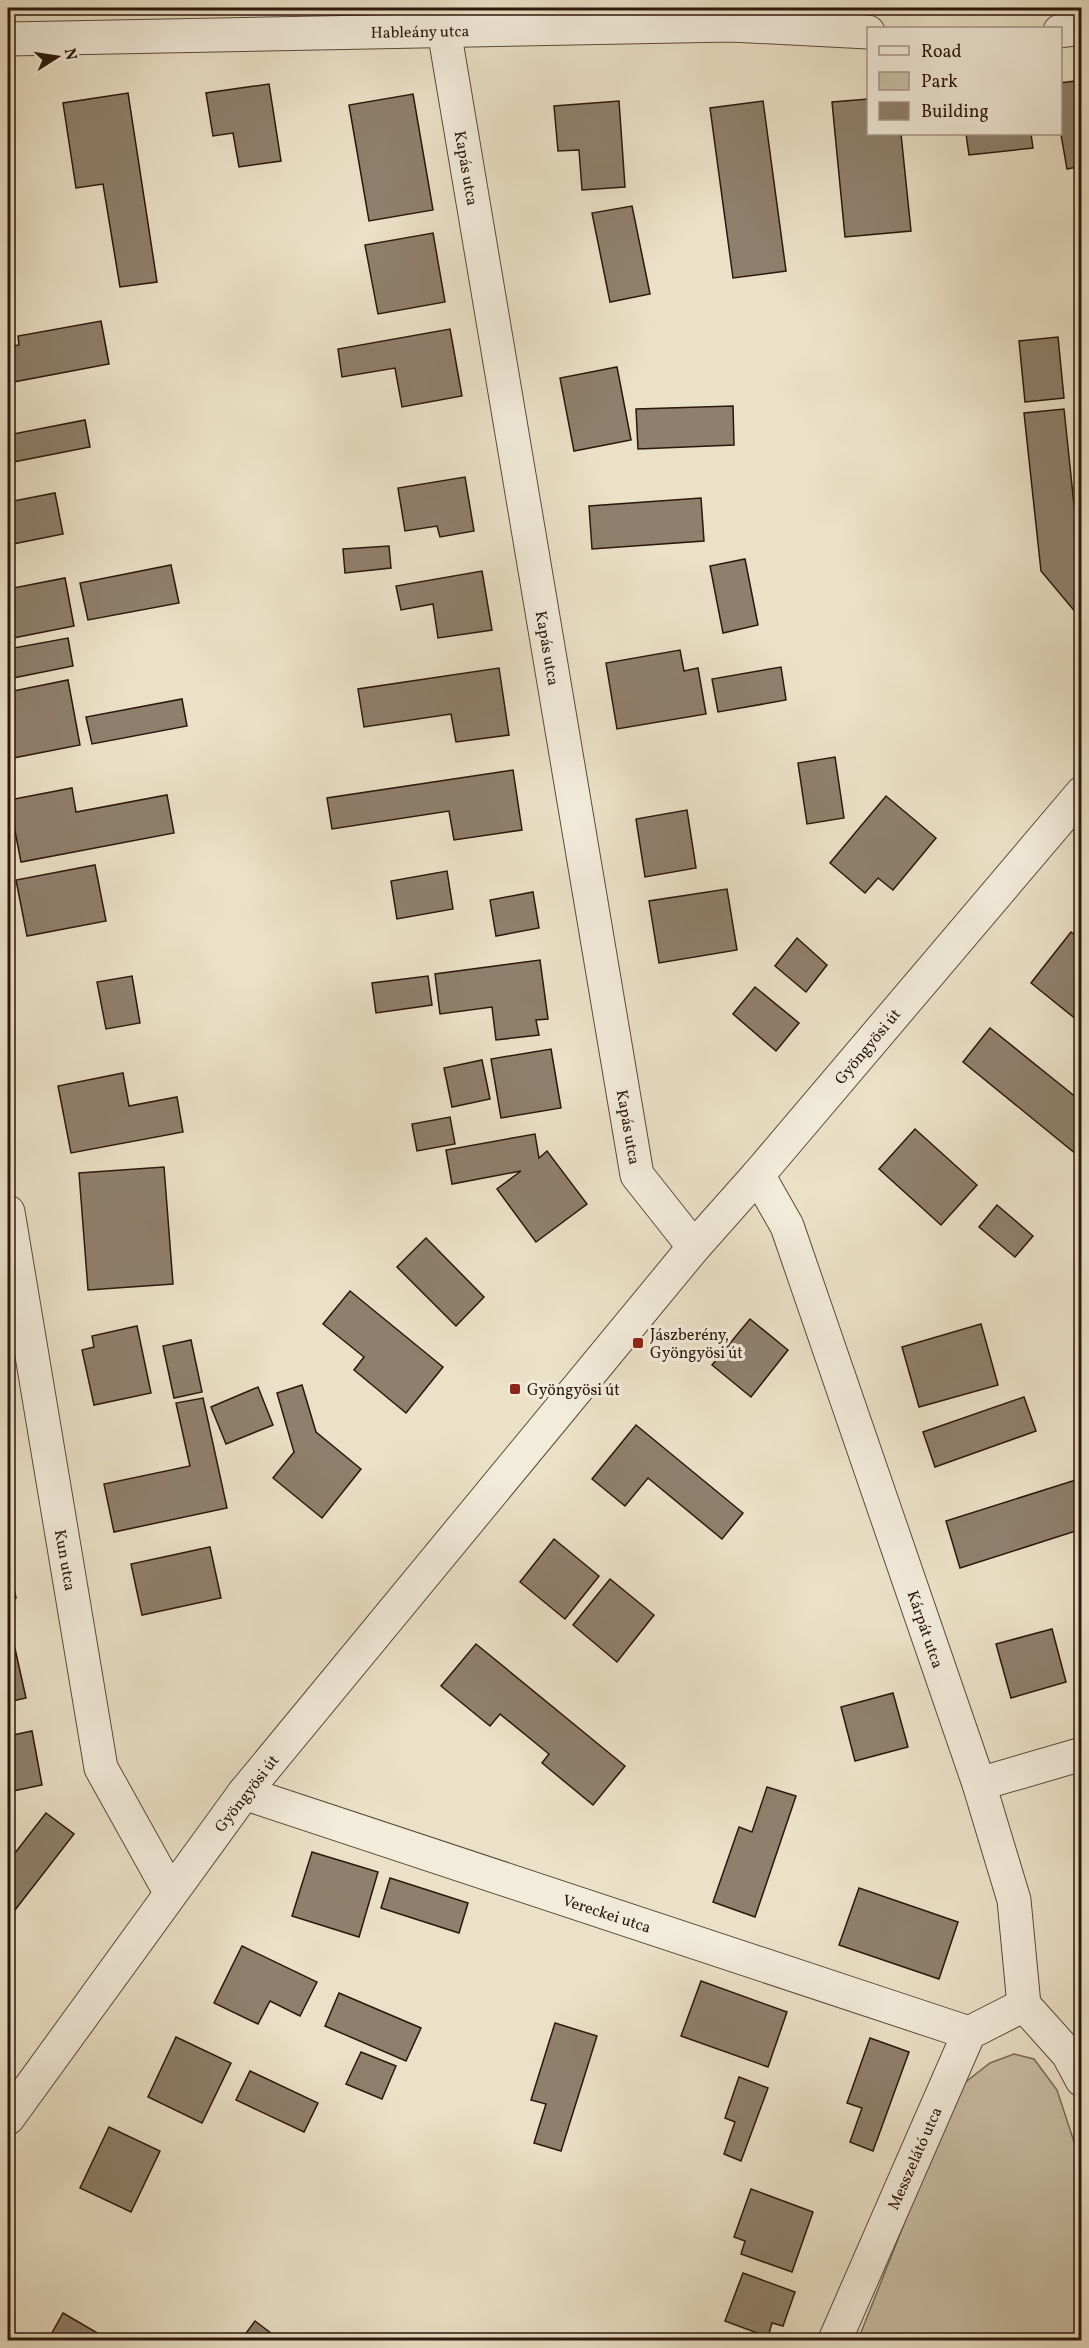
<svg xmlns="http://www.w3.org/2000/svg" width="1089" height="2348" font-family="Vollkorn,serif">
<rect width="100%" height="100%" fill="#ebe1c7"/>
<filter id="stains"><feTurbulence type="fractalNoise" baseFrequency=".00333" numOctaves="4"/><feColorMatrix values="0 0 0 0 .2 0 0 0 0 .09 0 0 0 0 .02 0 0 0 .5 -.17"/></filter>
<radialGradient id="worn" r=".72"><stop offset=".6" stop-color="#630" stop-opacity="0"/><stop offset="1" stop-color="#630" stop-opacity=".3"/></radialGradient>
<polygon fill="#cabfa7" stroke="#7a6b59" stroke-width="1.5" points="1014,2054 1034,2059 1057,2090 1081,2163 1081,2340 858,2340 958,2088 990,2063"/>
<g fill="#8f806d" stroke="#2b170b" stroke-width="1.5">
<polygon points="1082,80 1082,166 1067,169 1060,129 1060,83"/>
<polygon points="269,84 281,161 239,167 233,133 213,136 206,93"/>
<polygon points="128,93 157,282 120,287 103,184 76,188 63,103"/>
<polygon points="413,94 433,210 369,221 349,105"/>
<polygon points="868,99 868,134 901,134 911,231 845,237 832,102"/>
<polygon points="619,101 625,187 582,190 579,150 558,151 554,106"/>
<polygon points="763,101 786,271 733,278 710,108"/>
<polygon points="966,134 1031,134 1033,148 969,155"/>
<polygon points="632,206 650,294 610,302 592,213"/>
<polygon points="433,233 445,302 378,314 365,245"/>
<polygon points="101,321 109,364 8,383 8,347 19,345 18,336"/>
<polygon points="450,329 462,396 402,407 395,368 342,377 338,349"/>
<polygon points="1058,337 1064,398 1025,402 1019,341"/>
<polygon points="617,367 631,440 574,451 560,378"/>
<polygon points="733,406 734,445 638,449 636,409"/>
<polygon points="1064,409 1078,543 1082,547 1082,620 1041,571 1024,413"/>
<polygon points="85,420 90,447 8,463 8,435"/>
<polygon points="465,477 474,531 440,537 437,526 405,531 398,488"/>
<polygon points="55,493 63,534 8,545 8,502"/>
<polygon points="701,498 704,541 592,549 589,506"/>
<polygon points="389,546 391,568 345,573 343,549"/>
<polygon points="745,559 758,625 723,633 710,566"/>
<polygon points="171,565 179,603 88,620 80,583"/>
<polygon points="482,571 492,630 438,638 433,604 401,610 396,586"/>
<polygon points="65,578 74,626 8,639 8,589"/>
<polygon points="68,638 73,666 8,679 8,649"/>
<polygon points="680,650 684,671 698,668 706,714 617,729 606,663"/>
<polygon points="781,667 786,700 718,712 712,679"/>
<polygon points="499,668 509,735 456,742 451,714 364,727 358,689"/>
<polygon points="68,680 80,745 8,759 8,692"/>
<polygon points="182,699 187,726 92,744 86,717"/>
<polygon points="835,757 844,818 807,824 798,763"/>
<polygon points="513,770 522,830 454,840 449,811 332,829 327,798"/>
<polygon points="72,788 76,812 167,795 174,833 21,862 9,800"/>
<polygon points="886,796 936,838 893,890 878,878 865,893 830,863"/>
<polygon points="687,810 696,868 645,877 636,819"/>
<polygon points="95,865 106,921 27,936 16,880"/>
<polygon points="447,871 453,909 397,919 391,881"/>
<polygon points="727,889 737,950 659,963 649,901"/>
<polygon points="533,892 539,928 496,936 490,900"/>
<polygon points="1071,932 1082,940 1082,1024 1031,983"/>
<polygon points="797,938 827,965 806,992 775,966"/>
<polygon points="540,960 548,1019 536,1020 539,1035 496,1040 492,1007 440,1014 435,974"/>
<polygon points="132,976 140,1023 106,1029 97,982"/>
<polygon points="428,976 432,1005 376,1013 372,983"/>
<polygon points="755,987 799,1023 776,1051 733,1014"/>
<polygon points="990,1028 1082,1102 1082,1147 1076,1154 963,1062"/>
<polygon points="551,1049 561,1108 501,1118 491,1059"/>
<polygon points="482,1060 490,1099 452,1107 444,1068"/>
<polygon points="123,1073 129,1106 177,1097 183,1132 71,1153 58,1086"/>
<polygon points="450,1117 455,1144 417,1151 412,1124"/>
<polygon points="915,1129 977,1185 941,1225 879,1169"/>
<polygon points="535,1134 539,1158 547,1151 587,1204 536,1242 497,1189 521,1171 452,1184 446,1150"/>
<polygon points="164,1167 173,1284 88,1290 79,1173"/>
<polygon points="997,1205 1033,1236 1015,1257 979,1227"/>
<polygon points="426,1238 484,1297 456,1326 397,1267"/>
<polygon points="350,1291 443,1367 406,1413 354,1370 364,1357 323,1324"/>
<polygon points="750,1319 788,1350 751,1397 712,1365"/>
<polygon points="981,1324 998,1385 919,1407 902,1347"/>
<polygon points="137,1326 151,1393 94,1405 82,1350 94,1347 92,1336"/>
<polygon points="191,1340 202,1392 174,1398 163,1346"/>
<polygon points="302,1385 316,1432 361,1469 322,1518 273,1478 294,1452 277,1393"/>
<polygon points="258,1387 273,1425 226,1444 211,1407"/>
<polygon points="1024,1397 1036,1431 935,1467 923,1432"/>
<polygon points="203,1398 227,1508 114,1532 104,1484 190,1466 176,1403"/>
<polygon points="636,1425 743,1513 722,1539 648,1478 625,1506 592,1479"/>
<polygon points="1082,1478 1082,1529 960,1568 946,1521"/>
<polygon points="554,1539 599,1576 565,1619 520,1582"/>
<polygon points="210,1547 221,1598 142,1615 131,1564"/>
<polygon points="8,1560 16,1598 8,1600"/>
<polygon points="610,1579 654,1615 617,1662 573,1625"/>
<polygon points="1052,1629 1066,1682 1011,1698 996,1644"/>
<polygon points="14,1644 26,1698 8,1702 8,1645"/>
<polygon points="476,1644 625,1766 593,1805 542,1763 549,1754 500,1714 490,1726 441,1686"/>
<polygon points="893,1693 908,1747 855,1761 841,1707"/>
<polygon points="32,1731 42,1785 8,1792 8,1736"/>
<polygon points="767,1787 796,1796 755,1917 713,1902 739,1827 752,1832"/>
<polygon points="46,1813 74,1834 8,1919 8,1862"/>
<polygon points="312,1852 378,1872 359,1937 292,1916"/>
<polygon points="390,1878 468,1903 459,1933 381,1908"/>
<polygon points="859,1888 958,1922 939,1979 839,1945"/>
<polygon points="242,1946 317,1982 300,2016 270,2001 258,2024 214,2003"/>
<polygon points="701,1981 787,2012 768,2067 681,2036"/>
<polygon points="339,1993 421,2028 406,2061 325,2026"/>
<polygon points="555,2023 597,2036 561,2151 534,2143 546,2104 531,2100"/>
<polygon points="176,2037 231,2063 202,2123 148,2097"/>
<polygon points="870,2038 909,2052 873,2151 850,2142 862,2108 847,2103"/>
<polygon points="361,2052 396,2066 382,2099 346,2084"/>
<polygon points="250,2071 318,2103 304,2132 236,2100"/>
<polygon points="739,2077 768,2088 741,2161 724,2154 735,2122 725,2118"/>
<polygon points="109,2127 160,2151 131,2212 80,2188"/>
<polygon points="751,2189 813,2212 792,2272 741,2254 745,2241 734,2237"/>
<polygon points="743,2273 795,2292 783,2326 772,2323 768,2337 725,2321"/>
<polygon points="63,2313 106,2338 105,2340 48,2340"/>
<polygon points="255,2321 280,2340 241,2340"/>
</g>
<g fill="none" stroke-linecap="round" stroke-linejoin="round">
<defs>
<g id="minor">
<polyline points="444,30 637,1175 694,1247"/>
<polyline points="1060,31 1082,28"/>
<polyline points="8,39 731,25 868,32"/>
<polyline points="758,1175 787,1226 979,1784 1014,1900 1024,2005 1068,2054 1082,2080"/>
<polyline points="8,1212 101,1768 170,1892"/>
<polyline points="979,1784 1082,1754"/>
<polyline points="244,1793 969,2033"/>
<polyline points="8,2118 244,1793 694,1247 758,1175 1082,793"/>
<polyline points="835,2340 969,2033 1024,2005"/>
</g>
</defs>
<use href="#minor" stroke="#5b4a3a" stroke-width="35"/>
<use href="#minor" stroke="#f2ecdb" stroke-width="33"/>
</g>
<g fill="#8f2418" stroke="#f2ecdb" stroke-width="2">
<rect x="632" y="1337" width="12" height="12" rx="3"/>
<rect x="509" y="1383" width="12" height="12" rx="3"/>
</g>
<g text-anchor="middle" stroke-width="6" stroke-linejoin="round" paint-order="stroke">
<g font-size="16" fill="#2b170b" stroke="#f2ecdb">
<text transform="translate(420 31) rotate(-1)" y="6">Hableány utca</text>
<text transform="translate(467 168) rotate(80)" y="6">Kapás utca</text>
<text transform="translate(548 648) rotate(80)" y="6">Kapás utca</text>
<text transform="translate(867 1046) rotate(-50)" y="6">Gyöngyösi út</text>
<text transform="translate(629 1127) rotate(80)" y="6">Kapás utca</text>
<text transform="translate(66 1560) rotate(80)" y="6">Kun utca</text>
<text transform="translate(926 1629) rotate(71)" y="6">Kárpát utca</text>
<text transform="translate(246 1793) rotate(-52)" y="6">Gyöngyösi út</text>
<text transform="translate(607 1913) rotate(18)" y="6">Vereckei utca</text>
<text transform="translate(914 2158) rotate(-66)" y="6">Messzelátó utca</text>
</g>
<g font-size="16" fill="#2b170b" stroke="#f2ecdb" text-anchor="start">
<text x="650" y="1340">Jászberény,<tspan x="650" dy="18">Gyöngyösi út</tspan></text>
<text x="527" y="1395">Gyöngyösi út</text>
</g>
</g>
<rect width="1089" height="2348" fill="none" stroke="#ebe1c7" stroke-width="30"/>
<rect x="9" y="9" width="1071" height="2330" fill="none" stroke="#2b170b" stroke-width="3"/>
<rect x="15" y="15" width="1059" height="2318" fill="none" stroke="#2b170b" stroke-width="1.5"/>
<rect x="867" y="27" width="195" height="108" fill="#f2ecdb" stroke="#a29788" stroke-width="1.5"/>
<rect x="879" y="46" width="30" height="9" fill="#f2ecdb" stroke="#a29788" stroke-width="1.5"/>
<text x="921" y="57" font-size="18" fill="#2b170b">Road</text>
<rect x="879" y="72" width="30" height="18" fill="#cabfa7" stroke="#a29788" stroke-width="1.5"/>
<text x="921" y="87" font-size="18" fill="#2b170b">Park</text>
<rect x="879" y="102" width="30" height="18" fill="#8f806d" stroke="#a29788" stroke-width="1.5"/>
<text x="921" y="117" font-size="18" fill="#2b170b">Building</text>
<g transform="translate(57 57) rotate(78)" stroke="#f2ecdb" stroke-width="4.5" paint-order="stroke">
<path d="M0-4.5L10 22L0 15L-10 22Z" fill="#2b170b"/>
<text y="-9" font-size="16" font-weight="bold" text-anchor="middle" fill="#2b170b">N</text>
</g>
<rect width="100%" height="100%" filter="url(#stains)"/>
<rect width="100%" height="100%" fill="url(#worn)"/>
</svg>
